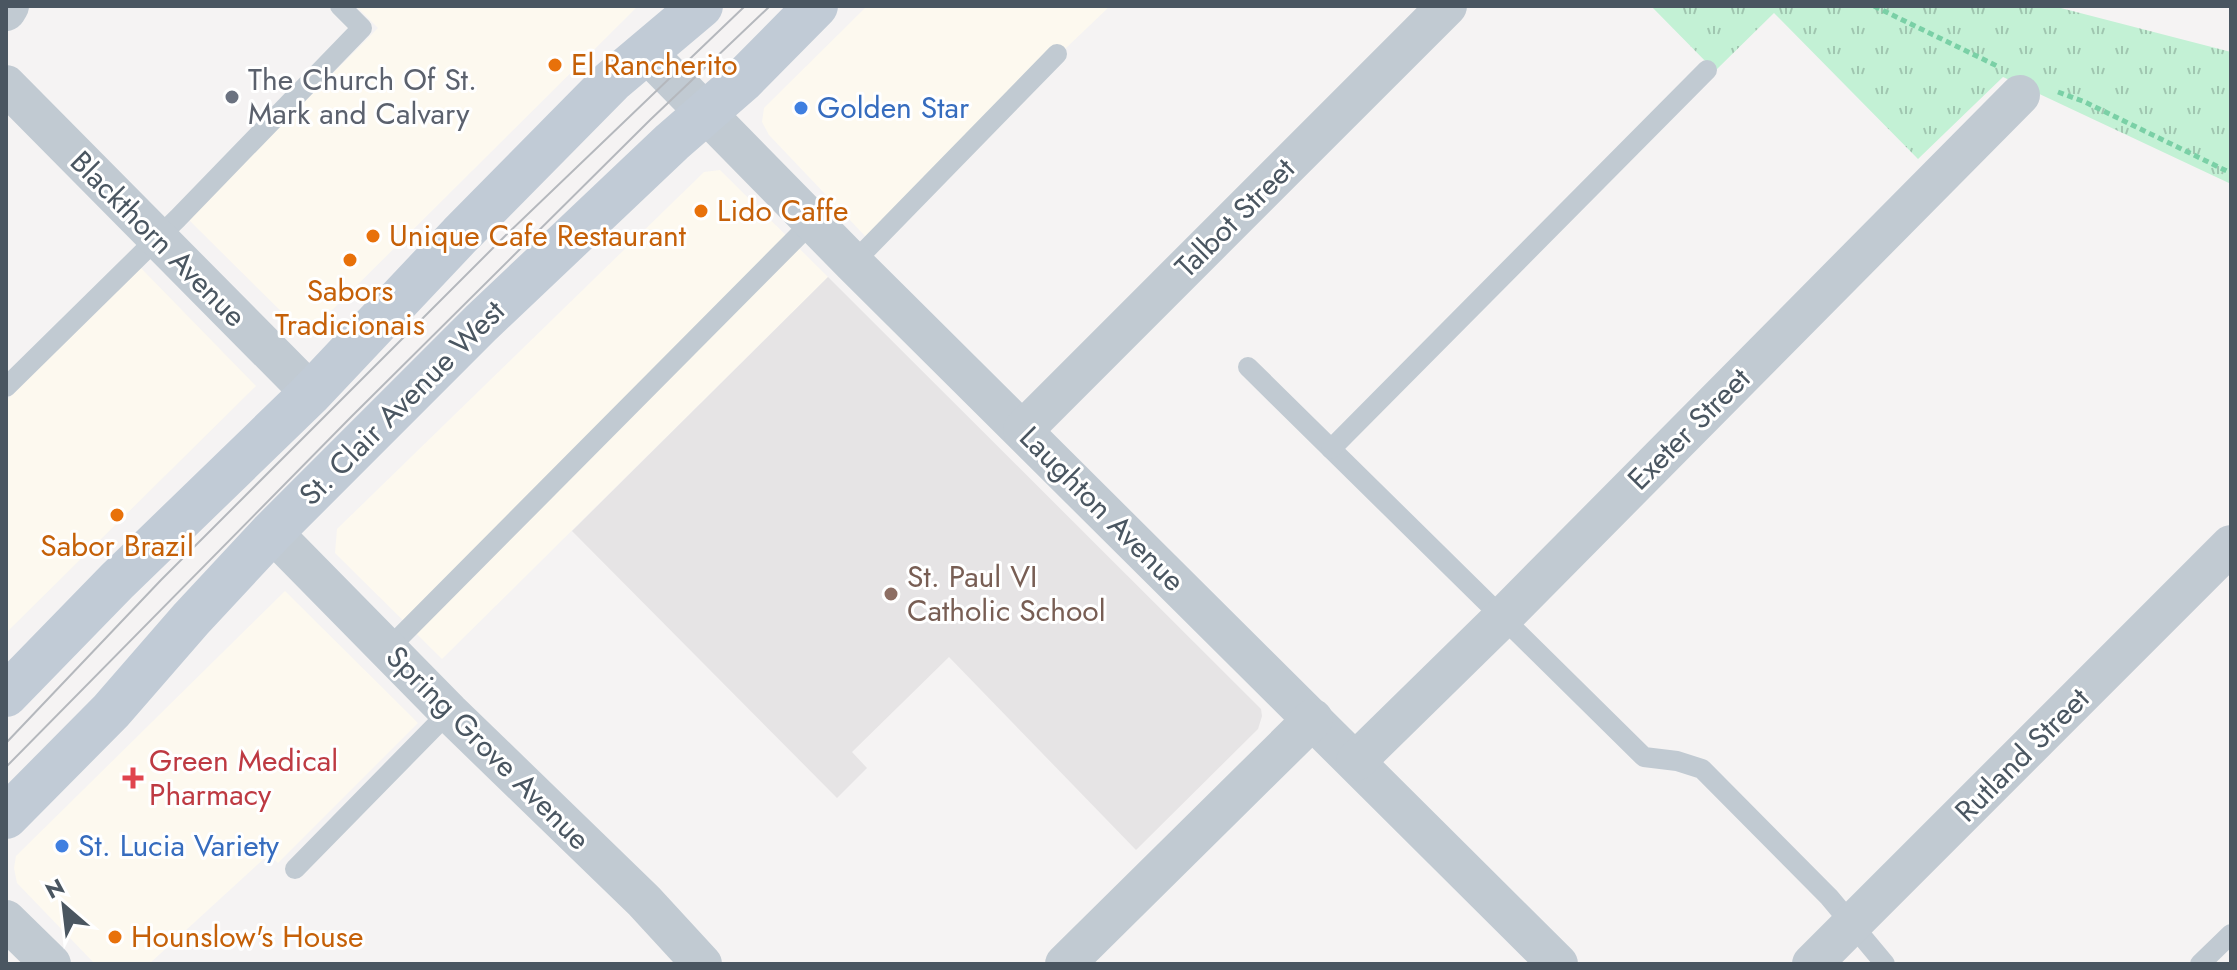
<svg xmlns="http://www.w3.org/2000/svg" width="2237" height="970" font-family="Jost,sans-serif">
<defs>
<pattern id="grass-tufts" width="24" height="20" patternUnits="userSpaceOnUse" patternTransform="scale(2)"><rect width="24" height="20" fill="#c3f1d5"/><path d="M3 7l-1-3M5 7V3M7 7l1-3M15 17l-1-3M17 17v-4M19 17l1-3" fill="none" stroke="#a0c6b0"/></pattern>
</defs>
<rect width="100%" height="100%" fill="#f5f3f3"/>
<g fill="#fdf9ef">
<polygon points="356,6 638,6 318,324 304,334 188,219 378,28"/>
<polygon points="867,6 1110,6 867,238 769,135 762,122 764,108"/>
<polygon points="720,170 828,277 442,659 335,553 337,529 704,172"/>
<polygon points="141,268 256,386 6,633 6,401"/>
<polygon points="285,591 418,723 278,863 269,854 149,964 95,964 17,883 14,868 16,856"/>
</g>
<polygon fill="#e6e4e5" points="828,277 1261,709 1262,716 1258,729 1136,850 949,657 852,752 867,768 837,798 572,531"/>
<polygon fill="url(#grass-tufts)" points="1651,6 2053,6 2231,52 2231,184 2003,77 1918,159 1774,13 1715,71"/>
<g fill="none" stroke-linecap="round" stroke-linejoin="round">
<g stroke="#7ad0a6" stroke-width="5" stroke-dasharray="6 4" stroke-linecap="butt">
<polyline points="1874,6 1997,66"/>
<polyline points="2058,92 2085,102 2231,173"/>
</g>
<g stroke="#c1cad2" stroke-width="20">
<polyline points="853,263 1057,54"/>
<polyline points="1248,367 1644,757 1677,761 1702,769 1829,897 1885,964"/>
<polyline points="6,387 178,218 362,28 340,6"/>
<polyline points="1331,449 1707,70"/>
<polyline points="388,649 813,221"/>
<polyline points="295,869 449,712"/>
<polyline points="2200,964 2231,934"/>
</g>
<g stroke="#c1cad2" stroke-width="40">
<polyline points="6,11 9,6"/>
<polyline points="647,53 853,263 1558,964"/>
<polyline points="6,85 311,393"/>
<polyline points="1023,430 1447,6"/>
<polyline points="272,532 449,712 644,901 702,964"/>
<polyline points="1356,761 1502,618 2020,95"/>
<polyline points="6,920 51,964"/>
<polyline points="1065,964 1313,719"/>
<polyline points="1812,964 2231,545"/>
</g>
<g stroke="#c1cbd6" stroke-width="44">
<polyline points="6,695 117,581 311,393 460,235 612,81 701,6"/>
<polyline points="6,817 111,711 191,619 272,532 481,323 672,142 742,81 816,6"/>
</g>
<g stroke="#b5b8bd" stroke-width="2">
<polyline points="6,743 161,580 505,236 745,6"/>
<polyline points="6,767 350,418 650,120 770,6"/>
</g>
</g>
<g fill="#e8710a" stroke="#fff" stroke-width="3">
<circle cx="555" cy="65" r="8"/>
<circle cx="701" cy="211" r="8"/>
<circle cx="373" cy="236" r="8"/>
<circle cx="350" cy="260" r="8"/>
<circle cx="117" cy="515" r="8"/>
<circle cx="115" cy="937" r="8"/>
</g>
<circle fill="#6b7280" stroke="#fff" stroke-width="3" cx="232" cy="97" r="8"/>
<g fill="#3f7fe0" stroke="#fff" stroke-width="3">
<circle cx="801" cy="108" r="8"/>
<circle cx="62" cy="846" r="8"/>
</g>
<circle fill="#8d6e63" stroke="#fff" stroke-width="3" cx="891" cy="594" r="8"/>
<path fill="#e0444e" stroke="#fff" stroke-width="3" d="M129 766h8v8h8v8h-8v8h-8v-8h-8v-8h8z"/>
<g text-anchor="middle" stroke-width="6" stroke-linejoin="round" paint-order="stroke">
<g font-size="30" fill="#c56008" stroke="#fff" text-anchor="start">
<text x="571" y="75">El Rancherito</text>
<text x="717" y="221">Lido Caffe</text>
<text x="389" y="246">Unique Cafe Restaurant</text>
<text x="350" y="301" text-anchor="middle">Sabors<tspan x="350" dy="34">Tradicionais</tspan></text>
<text x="117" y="556" text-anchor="middle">Sabor Brazil</text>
<text x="131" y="947">Hounslow's House</text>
</g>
<g font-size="30" fill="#5b616d" stroke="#fff" text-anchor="start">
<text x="248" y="90">The Church Of St.<tspan x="248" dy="34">Mark and Calvary</tspan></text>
</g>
<g font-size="30" fill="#366cbe" stroke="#fff" text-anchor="start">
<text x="817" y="118">Golden Star</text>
<text x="78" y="856">St. Lucia Variety</text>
</g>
<g font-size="30" fill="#4a5661" stroke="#fff">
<text transform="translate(1235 218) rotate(-45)" y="10">Talbot Street</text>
<text transform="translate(158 239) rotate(45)" y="10">Blackthorn Avenue</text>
<text transform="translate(402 403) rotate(-45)" y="10">St. Clair Avenue West</text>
<text transform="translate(1689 429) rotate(-45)" y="10">Exeter Street</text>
<text transform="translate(1102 509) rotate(45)" y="10">Laughton Avenue</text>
<text transform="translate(488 748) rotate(45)" y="10">Spring Grove Avenue</text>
<text transform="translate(2022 755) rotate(-45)" y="10">Rutland Street</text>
</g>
<g font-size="30" fill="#785e54" stroke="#fff" text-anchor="start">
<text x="907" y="587">St. Paul VI<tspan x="907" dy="34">Catholic School</tspan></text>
</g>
<g font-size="30" fill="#be3a42" stroke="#fff" text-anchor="start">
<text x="149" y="771">Green Medical<tspan x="149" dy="34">Pharmacy</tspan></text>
</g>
</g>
<rect width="2237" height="970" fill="none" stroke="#4a5661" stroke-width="16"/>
<g transform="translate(64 906) rotate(332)" stroke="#ffffff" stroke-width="6" paint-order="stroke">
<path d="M0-6L14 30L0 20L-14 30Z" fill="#4a5661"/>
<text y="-12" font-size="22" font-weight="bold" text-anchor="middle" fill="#4a5661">N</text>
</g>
</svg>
